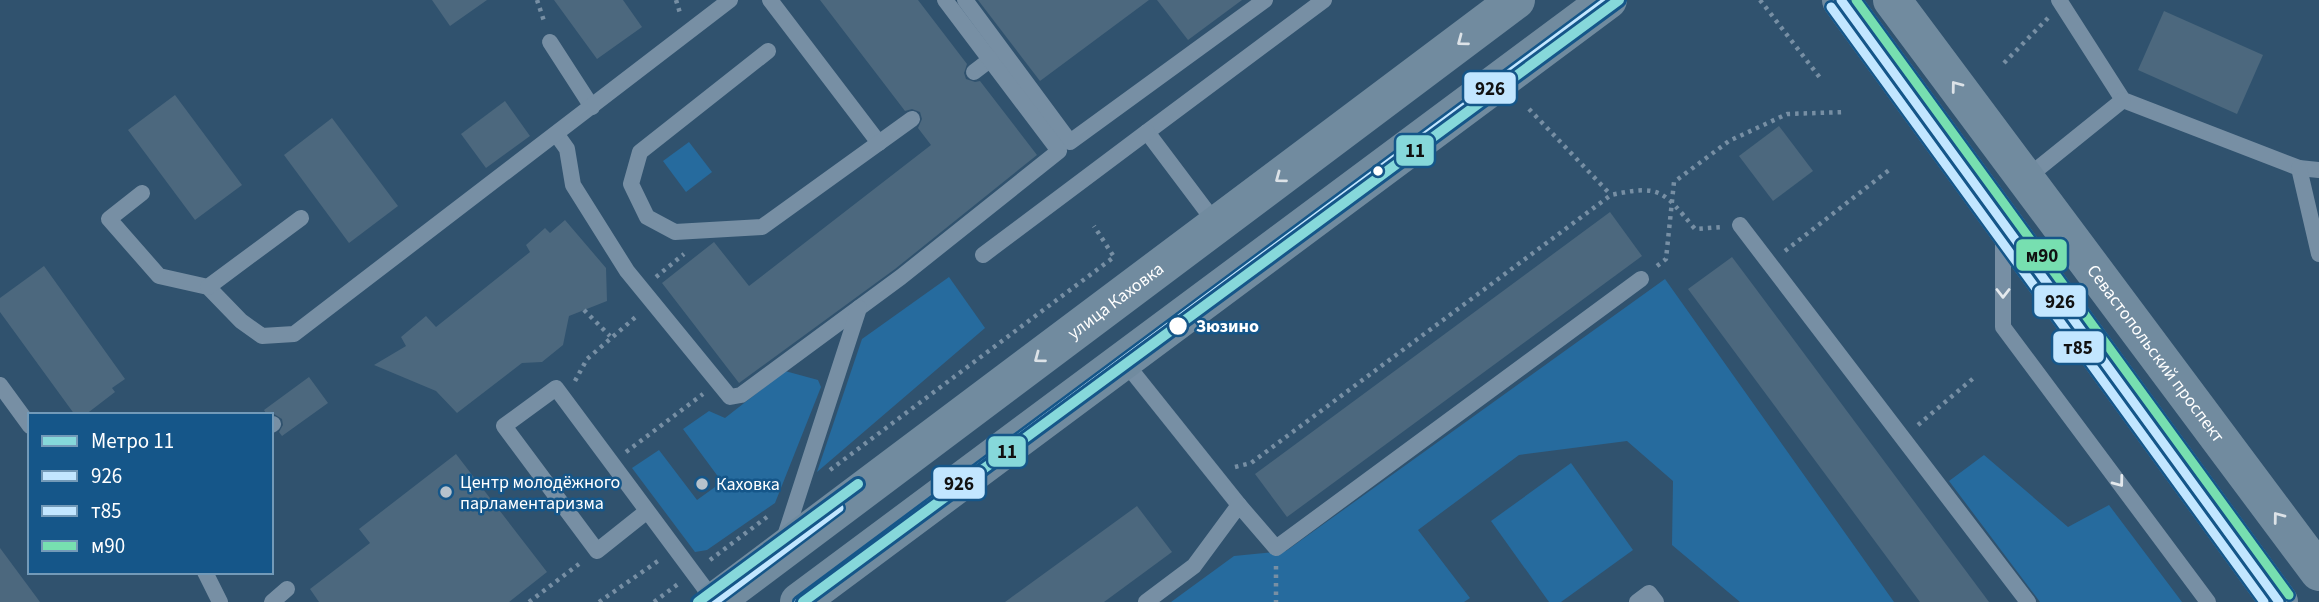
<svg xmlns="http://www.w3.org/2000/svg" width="2319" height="602" font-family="'Source Sans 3',sans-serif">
<rect width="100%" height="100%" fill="#30526e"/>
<g fill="#266b9e">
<polygon points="689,142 712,172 686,192 663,161"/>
<polygon points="949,277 985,328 817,472 862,339"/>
<polygon points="1665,279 1894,602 1740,602 1672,545 1673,481 1627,441 1519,455 1418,530 1470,598 1464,602 1171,602 1234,556 1286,551"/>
<polygon points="785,371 818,380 821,387 775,503 707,550 695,552 632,468 659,450 697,500 722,482 683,429 709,411 725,418"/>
<polygon points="1984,455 2068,527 2109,505 2182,602 2040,602 1949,481"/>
<polygon points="1571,463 1633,550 1561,602 1549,602 1491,521"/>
</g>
<g fill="#4c687e">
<polygon points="432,0 487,0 450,26"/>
<polygon points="554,0 623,0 642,27 597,59"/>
<polygon points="820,0 918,0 967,64 964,73 966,79 975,82 980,81 1037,155 895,269 739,383 662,283 714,242 749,286 931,145 918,128 922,119 920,112 912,109 905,111"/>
<polygon points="978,0 1149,0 1040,81"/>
<polygon points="1157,0 1242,0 1188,40"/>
<polygon points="2164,11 2263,55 2237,114 2138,70"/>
<polygon points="175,95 242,185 195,220 128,130"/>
<polygon points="505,101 530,136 486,168 461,134"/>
<polygon points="332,118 398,206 349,243 284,155"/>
<polygon points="1779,126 1813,171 1773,201 1739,156"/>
<polygon points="1610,212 1642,256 1287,517 1255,474"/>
<polygon points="565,220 606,268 607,301 569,316 563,345 542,362 522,363 457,413 436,391 374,365 406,346 401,337 426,316 436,327 530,252 526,245 545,228 550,233"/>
<polygon points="1732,257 1753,285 1989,602 1920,602 1688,289"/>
<polygon points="44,266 125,379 112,388 115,392 85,415 75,415 0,312 0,298"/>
<polygon points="309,377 328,403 282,436 279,432 283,425 282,419 274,414 267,415 264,410"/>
<polygon points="456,454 547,572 509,602 319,602 310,589 370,543 359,529"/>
<polygon points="1137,506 1172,552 1104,602 1005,602"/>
<polygon points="0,548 40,602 0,602"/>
</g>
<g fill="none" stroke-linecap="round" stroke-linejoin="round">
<g stroke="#778fa4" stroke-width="4.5" stroke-dasharray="3.5 5" stroke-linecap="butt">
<polyline points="537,0 545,24"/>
<polyline points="676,0 680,13"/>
<polyline points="1760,0 1821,79"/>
<polyline points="2004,63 2048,18"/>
<polyline points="1529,109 1611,195"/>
<polyline points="1785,251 1889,170"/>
<polyline points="1657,266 1666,259 1674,182 1729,141 1787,114 1845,112"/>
<polyline points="656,277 684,254"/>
<polyline points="584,310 610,336"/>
<polyline points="575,381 587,359 638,315"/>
<polyline points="1918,425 1976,376"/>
<polyline points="626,452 703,394"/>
<path d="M1235 467 1251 463 1611 195C1661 184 1663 191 1695 229L1722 227"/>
<polyline points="830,470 1114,257 1094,226"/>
<polyline points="710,560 767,517"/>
<polyline points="1276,566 1276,602"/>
<polyline points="529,602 579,564"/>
<polyline points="599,602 658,561"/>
<polyline points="654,602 678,584"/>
</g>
<g stroke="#778fa4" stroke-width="16">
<polyline points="770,0 879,143"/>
<polyline points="965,0 1070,142 1265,0"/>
<polyline points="2059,0 2123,100 2299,168 2319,170"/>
<polyline points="550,42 592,107"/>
<polyline points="768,51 640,152 631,184 647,217 675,232 762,227 912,119"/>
<polyline points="974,72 991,59"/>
<polyline points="557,135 567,149 573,185 627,271 730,397 741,395 901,277 1059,151 945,0"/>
<polyline points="2299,168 2319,254"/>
<polyline points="2025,179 2123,100"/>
<polyline points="142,193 109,219 159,276 208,287 241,321 262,336 294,334 730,0"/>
<polyline points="1217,225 1147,132 1324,0"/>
<polyline points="1740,225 2028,602"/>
<polyline points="2003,235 2003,327 2208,602"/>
<polyline points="983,255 1147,132"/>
<polyline points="208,287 301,218"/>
<polyline points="1123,360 1239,505"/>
<polyline points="0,385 30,426"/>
<polyline points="271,425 273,424"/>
<polyline points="646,512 597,551 504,426 556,388 715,602"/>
<polyline points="784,539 859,308"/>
<polyline points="205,572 220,602"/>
<polyline points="272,602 287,589"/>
<polyline points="1146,602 1194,566 1239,505 1276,548 1641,279"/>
<polyline points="1637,602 1649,593 1656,602"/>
</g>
<g stroke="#718b9f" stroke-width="38">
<polyline points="1841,0 2279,602"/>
<path id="s1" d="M1892 0 2319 572"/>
<path id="s2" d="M714 602 1516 0"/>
<polyline points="799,602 1608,0"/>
</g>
<defs>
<g id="bus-1">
<polyline points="1841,0 2279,602"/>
<polyline points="714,602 839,508"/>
<polyline points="799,602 1608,0"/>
</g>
<polyline id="bus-2" points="1831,7 2264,602"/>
<polyline id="bus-3" points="1856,0 2289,595"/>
</defs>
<use href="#bus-1" stroke="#155689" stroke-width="14"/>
<use href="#bus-2" stroke="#155689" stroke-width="14"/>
<use href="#bus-3" stroke="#155689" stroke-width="14"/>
<use href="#bus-1" stroke="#c2e6ff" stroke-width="9"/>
<use href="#bus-2" stroke="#c2e6ff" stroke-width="9"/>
<use href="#bus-3" stroke="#77dfb0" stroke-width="9"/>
<defs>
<g id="metro-1">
<polyline points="698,602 858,484"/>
<polyline points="803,602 1619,0"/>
</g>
</defs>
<use href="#metro-1" stroke="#155689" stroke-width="16"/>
<use href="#metro-1" stroke="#86d8da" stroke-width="10"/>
</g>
<defs><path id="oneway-chevron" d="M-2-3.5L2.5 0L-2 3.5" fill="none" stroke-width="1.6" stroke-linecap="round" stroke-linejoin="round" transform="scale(1.75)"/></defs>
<g stroke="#dce2e7">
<use href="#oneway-chevron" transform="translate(1462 41) rotate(143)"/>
<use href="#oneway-chevron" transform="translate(1956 86) rotate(-127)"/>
<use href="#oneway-chevron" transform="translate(1280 178) rotate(143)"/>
<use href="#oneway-chevron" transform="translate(1039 358) rotate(143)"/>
<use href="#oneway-chevron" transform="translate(2278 517) rotate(-127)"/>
</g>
<g stroke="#e4e9ed">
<use href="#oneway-chevron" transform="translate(2003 293) rotate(90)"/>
<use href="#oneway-chevron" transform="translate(2119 482) rotate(53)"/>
</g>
<g fill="#fff" stroke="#155689" stroke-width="2.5">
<circle cx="1378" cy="171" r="6"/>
<circle cx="1178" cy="326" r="10"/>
</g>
<g fill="#b7c2cc" stroke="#155689" stroke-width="2.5">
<circle cx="702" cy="484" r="7"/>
<circle cx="446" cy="492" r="7"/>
</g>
<g text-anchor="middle" stroke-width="5" stroke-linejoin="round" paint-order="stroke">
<g font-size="18" fill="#fff" stroke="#155689">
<text dy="6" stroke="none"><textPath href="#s2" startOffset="502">улица Каховка</textPath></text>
<text dy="6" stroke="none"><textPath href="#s1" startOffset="441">Севастопольский проспект</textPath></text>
</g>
<g font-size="18" font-weight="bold" fill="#fff" stroke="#155689" text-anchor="start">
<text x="1196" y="332">Зюзино</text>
</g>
<g font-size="18" fill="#fff" stroke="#155689" text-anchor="start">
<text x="460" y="488">Центр молодёжного<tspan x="460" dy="21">парламентаризма</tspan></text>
<text x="716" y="490">Каховка</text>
</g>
</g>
<g stroke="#155689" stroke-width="2.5">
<rect x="1463" y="71" width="54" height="34" rx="7" fill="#c2e6ff"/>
<rect x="1395" y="134" width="40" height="33" rx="7" fill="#86d8da"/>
<rect x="2015" y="238" width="53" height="34" rx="7" fill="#77dfb0"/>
<rect x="2033" y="284" width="54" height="34" rx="7" fill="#c2e6ff"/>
<rect x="2052" y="330" width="53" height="34" rx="7" fill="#c2e6ff"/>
<rect x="987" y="435" width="40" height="33" rx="7" fill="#86d8da"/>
<rect x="932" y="466" width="54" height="34" rx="7" fill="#c2e6ff"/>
</g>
<g font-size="19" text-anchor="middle" font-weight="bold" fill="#111">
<text x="1490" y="95">926</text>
<text x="1415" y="157">11</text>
<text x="2042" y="262">м90</text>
<text x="2060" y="308">926</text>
<text x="2078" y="354">т85</text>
<text x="1007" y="458">11</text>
<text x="959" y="490">926</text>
</g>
<rect x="28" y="413" width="245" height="161" fill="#155689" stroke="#739ab8" stroke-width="2"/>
<rect x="42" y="436" width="35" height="10" fill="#86d8da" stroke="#739ab8" stroke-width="2"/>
<text x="91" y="448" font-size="21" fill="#ffffff">Метро 11</text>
<rect x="42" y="471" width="35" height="10" fill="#c2e6ff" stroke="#739ab8" stroke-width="2"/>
<text x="91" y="483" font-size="21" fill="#ffffff">926</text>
<rect x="42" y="506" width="35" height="10" fill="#c2e6ff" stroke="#739ab8" stroke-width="2"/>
<text x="91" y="518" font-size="21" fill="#ffffff">т85</text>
<rect x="42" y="541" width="35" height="10" fill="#77dfb0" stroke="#739ab8" stroke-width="2"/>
<text x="91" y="553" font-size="21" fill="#ffffff">м90</text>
</svg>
